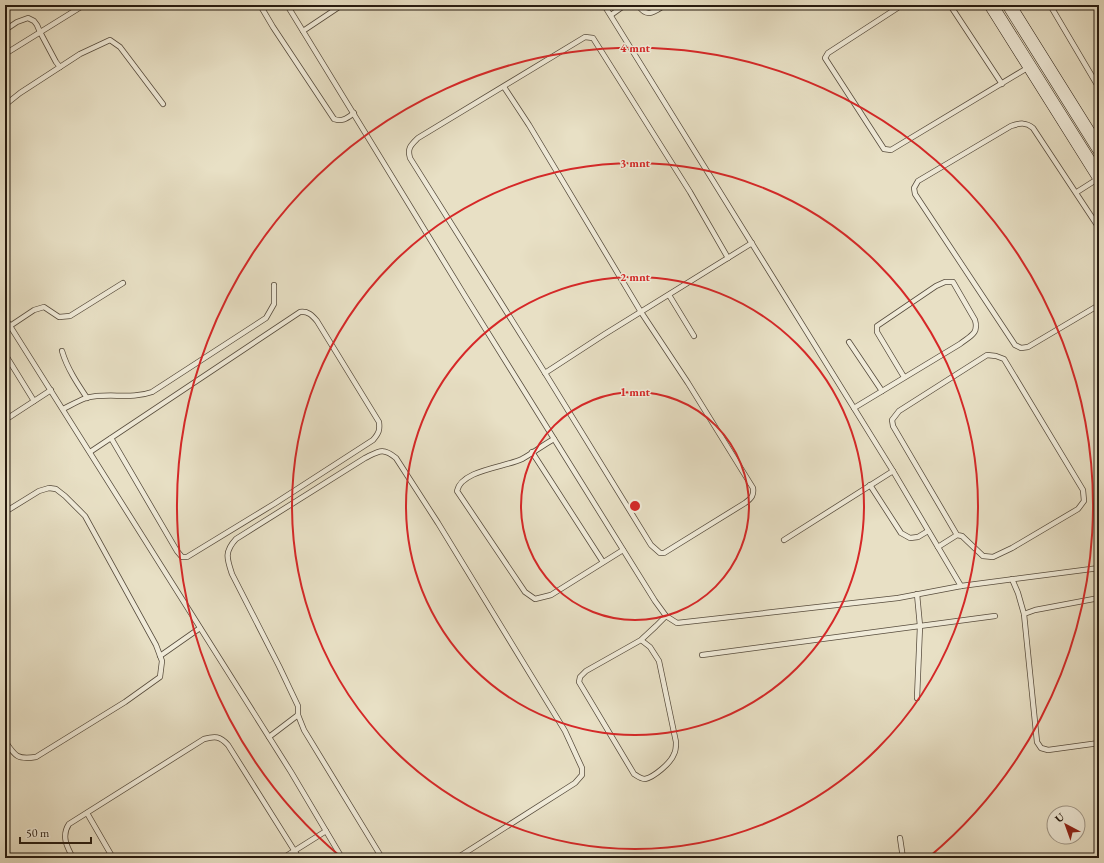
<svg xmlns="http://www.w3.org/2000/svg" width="1104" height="863" font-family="'EB Garamond',serif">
<rect width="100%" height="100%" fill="#e8e0c5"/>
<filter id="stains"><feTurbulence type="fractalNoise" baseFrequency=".005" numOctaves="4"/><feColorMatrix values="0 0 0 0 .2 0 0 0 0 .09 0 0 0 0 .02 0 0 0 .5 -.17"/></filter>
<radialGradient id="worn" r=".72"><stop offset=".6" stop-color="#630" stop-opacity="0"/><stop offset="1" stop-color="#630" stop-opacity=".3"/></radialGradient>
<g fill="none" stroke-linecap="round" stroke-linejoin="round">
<defs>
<g id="lane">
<path d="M260 5 273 27 334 119C343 122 347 118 354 113"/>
<polyline points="287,5 465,296 655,601 666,616 677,623 898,598 961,586 1099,568"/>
<polyline points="604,5 893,471 961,586"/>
<path d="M638 5C647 19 654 12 665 5"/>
<polyline points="902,5 828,53 825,58 884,149 891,150 1029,67"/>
<polyline points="950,5 1002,84"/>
<polyline points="1050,5 1099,88"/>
<polyline points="611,15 625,5"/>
<polyline points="5,30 17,22 28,18 34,21 37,25 40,32 56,62 60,67 20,93 5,105"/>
<polyline points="303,31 342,5"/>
<polyline points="5,54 84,5"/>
<polyline points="60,67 80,54 110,40 120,47 163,104"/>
<path d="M504 87 529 125 641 312 688 383 753 488C754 495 752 498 745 503L664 553H660L651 545 545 373 410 158C407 148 411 145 418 138L585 37 593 38 690 192 728 258"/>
<polyline points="1077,192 1099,178"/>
<path d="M1099 228 1033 128C1026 122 1020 123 1011 126L918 181 914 188 915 194 1015 345 1021 348 1028 347 1099 305"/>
<polyline points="669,295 694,336"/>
<polyline points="5,318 291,772 342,858"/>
<polyline points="10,326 34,310 44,307 59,317 70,316 123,283"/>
<polyline points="849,342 882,391"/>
<path d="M62 351C67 368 77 383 87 398"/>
<polyline points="5,354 34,401"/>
<polyline points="545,373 605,334 752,243"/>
<path d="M854 408 960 344C970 336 979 334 975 320L953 282H945L936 286 877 326V332L904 377"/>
<path d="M63 409C71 405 78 401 86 398 108 392 130 400 152 392L266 318 274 304V285"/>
<polyline points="5,420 51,390"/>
<path d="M554 439C543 445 533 453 522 459 506 467 461 470 457 491L525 592 535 599 551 595 623 550"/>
<path d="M90 452 300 312C308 311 312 315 317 321L379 422C380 430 379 433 373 440L274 504 187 557H182L177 551 111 438"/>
<polyline points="532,452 603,562"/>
<polyline points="870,485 901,533 910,538 918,537 928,531"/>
<path d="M5 512 39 491 49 488 56 489 65 496 85 516 156 645 162 661 160 677 125 702 36 757C17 760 15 756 5 741"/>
<polyline points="784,540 893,471"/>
<polyline points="938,547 957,535 962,536 983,556 993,557 1012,548 1078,509 1084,501 1083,490 1004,359 996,356 987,355 899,411 892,420 893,426 957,535"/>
<polyline points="1012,579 1018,593 1024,614"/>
<polyline points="917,594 920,626 917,698"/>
<polyline points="1099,598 1035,610 1024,614 1037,742 1041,748 1048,750 1099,743"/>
<path d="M641 640 650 647 659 661 676 742C676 746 676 751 674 754 671 763 654 777 645 779 641 779 637 776 634 774L579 682 580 677 586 671 641 640 656 626 666 616"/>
<polyline points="702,655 995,616"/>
<polyline points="160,656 200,628"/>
<polyline points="269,737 298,715"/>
<polyline points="87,813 113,858"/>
<polyline points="900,838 903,858"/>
<path d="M73 858C67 847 61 836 69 824L204 739C215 736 220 736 228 745L299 858"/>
<polyline points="283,858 326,831"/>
<path d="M382 858 304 730 298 715V706L279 666 232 574C227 559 224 552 236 539L365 458C379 451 383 447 396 458L438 523 565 731 582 768V775L575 783 457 858"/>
</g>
<g id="secondary">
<polyline points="991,5 1099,177"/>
<polyline points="1009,5 1099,149"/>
</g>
</defs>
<use href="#lane" stroke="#574c3d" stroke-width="6"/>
<use href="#secondary" stroke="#271b10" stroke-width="14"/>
<use href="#lane" stroke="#f0ebd9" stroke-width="4.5"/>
<use href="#secondary" stroke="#f0ebd9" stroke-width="13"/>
</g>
<g fill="none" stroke="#d62828" stroke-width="2">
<circle cx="635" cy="506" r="114"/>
<circle cx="635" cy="506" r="229"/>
<circle cx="635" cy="506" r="343"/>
<path d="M341 857A458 458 0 1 1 929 857"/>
</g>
<circle cx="635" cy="506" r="6" fill="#d62828" stroke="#f0ebd9" stroke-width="2"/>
<g font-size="12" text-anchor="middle" font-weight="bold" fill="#d62828" stroke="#f0ebd9" stroke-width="3" stroke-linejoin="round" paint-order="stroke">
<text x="635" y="52">4 mnt</text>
<text x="635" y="167">3 mnt</text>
<text x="635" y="281">2 mnt</text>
<text x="635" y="396">1 mnt</text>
</g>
<rect width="1104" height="863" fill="none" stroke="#e8e0c5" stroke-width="20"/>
<rect x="6" y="6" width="1092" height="851" fill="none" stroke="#271b10" stroke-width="2"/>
<rect x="10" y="10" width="1084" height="843" fill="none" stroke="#271b10"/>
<g transform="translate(1066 825) rotate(319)"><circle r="19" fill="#f0ebd9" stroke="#a09889"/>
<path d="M0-3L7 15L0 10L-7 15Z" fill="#8f2418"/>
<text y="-6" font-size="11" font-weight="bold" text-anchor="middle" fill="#271b10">U</text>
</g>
<path d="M20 837v6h71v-6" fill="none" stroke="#271b10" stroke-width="2"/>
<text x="26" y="837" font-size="12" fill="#271b10" stroke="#f0ebd9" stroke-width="3" paint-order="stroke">50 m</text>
<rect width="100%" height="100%" filter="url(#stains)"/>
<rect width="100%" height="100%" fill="url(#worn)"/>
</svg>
